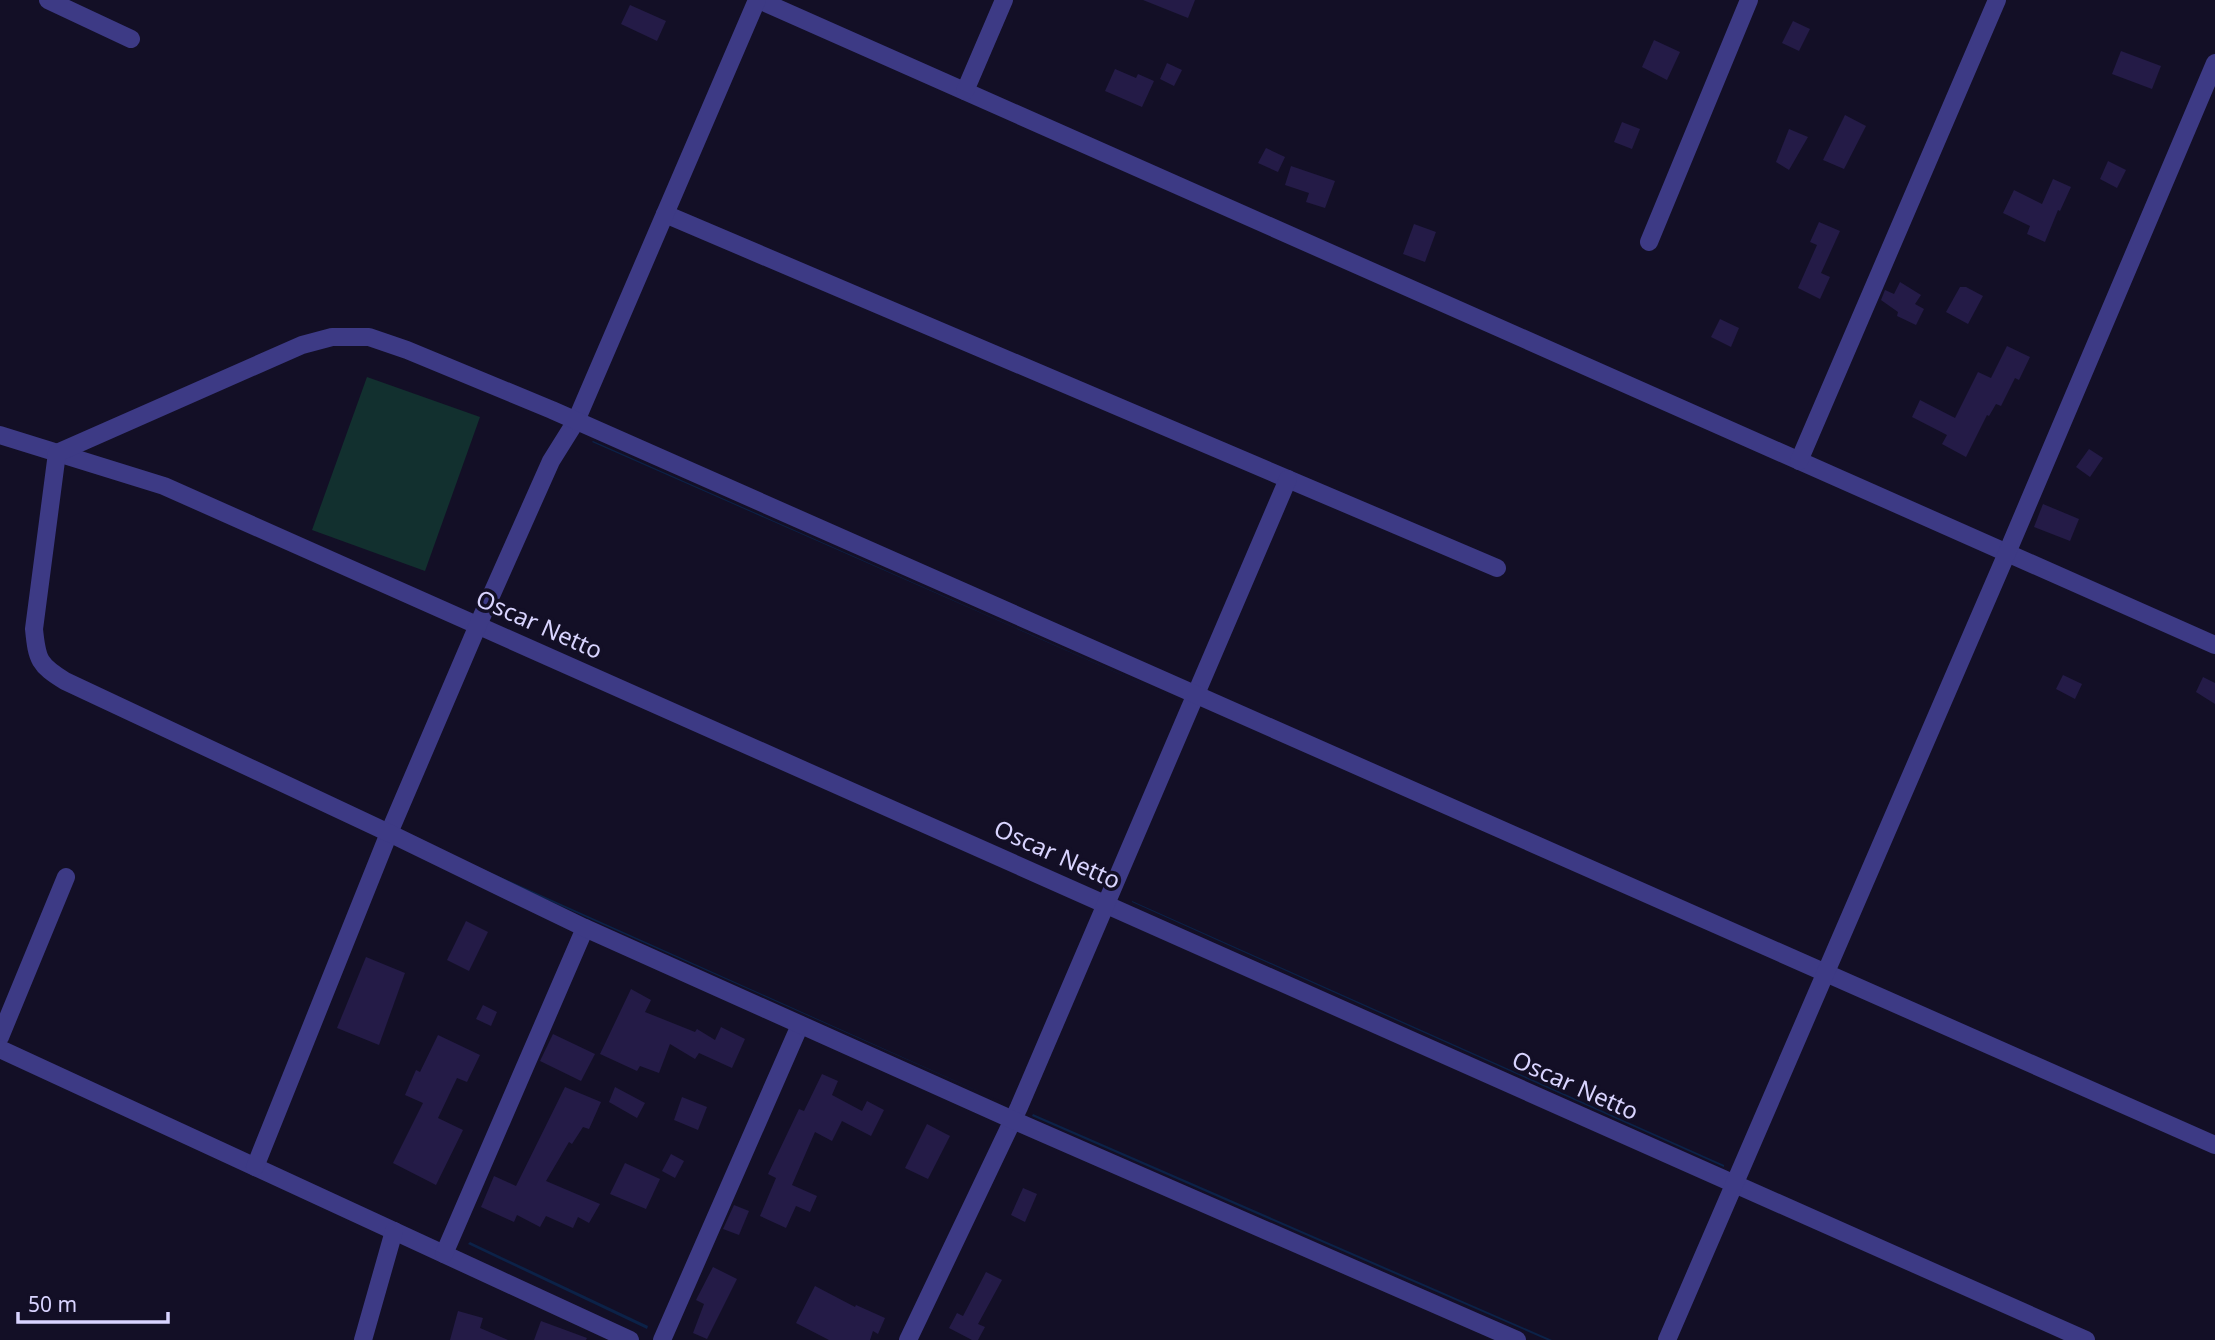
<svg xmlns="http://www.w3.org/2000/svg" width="2215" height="1340" font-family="'Noto Sans',sans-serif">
<rect width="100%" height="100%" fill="#130f26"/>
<polygon fill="#12302f" points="367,377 480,417 425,571 312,530"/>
<g fill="#0c2248">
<polygon points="593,441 1181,701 592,442"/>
<polygon points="436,848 1005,1103 435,850"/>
<polygon points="1132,901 1724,1165 1724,1167 1132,902"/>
<polygon points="1033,1114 1552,1340 1547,1340 1032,1116"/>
<polygon points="470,1242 648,1326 647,1329 468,1244"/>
</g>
<g fill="#241b47">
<polygon points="1143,0 1195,0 1188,18"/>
<polygon points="630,5 666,21 657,41 621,24"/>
<polygon points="1793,21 1810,29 1799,51 1782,43"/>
<polygon points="1654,40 1680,52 1667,80 1642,67"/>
<polygon points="2121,51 2161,66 2152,89 2112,74"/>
<polygon points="1167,63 1182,70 1174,86 1160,79"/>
<polygon points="1115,69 1136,78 1138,74 1154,81 1142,107 1105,91"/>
<polygon points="1845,115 1866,126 1844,169 1823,160"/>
<polygon points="1622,122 1640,129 1632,149 1614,142"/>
<polygon points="1789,129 1808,137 1789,170 1776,162"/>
<polygon points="1266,148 1285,157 1278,172 1258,163"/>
<polygon points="2108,161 2126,170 2117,188 2100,179"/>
<polygon points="1291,166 1335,181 1325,208 1306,202 1309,193 1285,185"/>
<polygon points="2053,179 2071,187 2060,211 2058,210 2045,242 2027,234 2030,226 2003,213 2014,190 2042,204"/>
<polygon points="1819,222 1840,231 1821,273 1830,277 1820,299 1798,288 1817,245 1810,242"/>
<polygon points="1414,224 1436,232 1425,262 1403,254"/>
<polygon points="1900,282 1921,295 1915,304 1924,309 1916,325 1897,316 1898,312 1881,300 1885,290 1894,294"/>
<polygon points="1960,287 1966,287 1983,296 1968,324 1946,312"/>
<polygon points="1720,319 1739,328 1731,347 1711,337"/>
<polygon points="2007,346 2030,357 2019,380 2015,378 2001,406 1996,404 1989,416 1987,415 1966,457 1942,444 1947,435 1912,417 1920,400 1955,418 1978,372 1991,378"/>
<polygon points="2089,449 2103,458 2090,477 2076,467"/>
<polygon points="2043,504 2079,519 2070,541 2034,527"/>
<polygon points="2063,675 2082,684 2075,699 2056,689"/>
<polygon points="2203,677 2215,683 2215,704 2196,692"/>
<polygon points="466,921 488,932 469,971 447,960"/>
<polygon points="366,957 405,973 379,1045 337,1028"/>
<polygon points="631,989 651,1000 645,1012 695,1032 697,1029 715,1040 721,1027 745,1039 732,1068 699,1053 695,1059 670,1044 659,1073 640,1066 637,1071 600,1054"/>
<polygon points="483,1005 497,1012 491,1026 476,1019"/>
<polygon points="553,1034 595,1054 581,1081 540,1061"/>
<polygon points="438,1035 480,1055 467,1082 457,1078 438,1118 463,1130 436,1185 393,1163 423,1103 405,1095 416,1070 420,1072"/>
<polygon points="822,1074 838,1081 832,1095 862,1111 867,1101 884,1110 871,1136 842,1121 832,1141 815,1132 792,1185 817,1196 810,1212 796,1206 786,1228 760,1216 776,1178 768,1174 799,1109 804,1111"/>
<polygon points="565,1087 601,1102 589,1129 583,1127 572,1144 569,1142 546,1181 600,1204 589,1223 578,1217 573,1228 546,1216 540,1227 517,1215 514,1222 481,1207 494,1176 516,1186"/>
<polygon points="615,1087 645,1103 637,1118 609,1102"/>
<polygon points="682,1097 707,1107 698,1130 674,1120"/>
<polygon points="927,1124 950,1136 928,1179 905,1168"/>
<polygon points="671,1154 684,1161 675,1178 662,1171"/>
<polygon points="625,1163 660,1179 646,1209 610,1194"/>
<polygon points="1023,1188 1037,1194 1025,1222 1011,1215"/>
<polygon points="734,1205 749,1211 739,1235 723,1229"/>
<polygon points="713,1267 737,1279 707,1339 693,1333 704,1304 696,1300"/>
<polygon points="986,1272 1002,1280 978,1324 985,1327 978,1340 972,1340 949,1328 957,1313 963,1316"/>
<polygon points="815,1286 855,1307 856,1305 885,1318 878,1334 873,1331 870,1340 829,1340 796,1323"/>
<polygon points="458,1311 483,1318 480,1328 508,1340 450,1340"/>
<polygon points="541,1321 587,1338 586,1340 534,1340"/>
</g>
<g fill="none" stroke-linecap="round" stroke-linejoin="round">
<g stroke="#3d3a85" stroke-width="18">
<polyline points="48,0 131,39"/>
<polyline points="759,0 2215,645"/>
<polyline points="965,91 1004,0"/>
<polyline points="665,214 1497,568"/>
<polyline points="1649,242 1749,0"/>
<polyline points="0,435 164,486 2086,1340"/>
<polyline points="1799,461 1997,0"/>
<polyline points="0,1037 66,877"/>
<polyline points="0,1049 630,1340"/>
<polyline points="255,1167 389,833 478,625 551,461 576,421 757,0"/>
<polyline points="444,1254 585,928"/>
<polyline points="363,1340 394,1231"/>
<polyline points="662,1340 800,1025"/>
<polyline points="908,1340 1019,1107 1288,479"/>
<path d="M1517 1340 1013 1120 585 928 389 833 65 681C39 665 37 660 34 629L57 453 302 345 332 337H369L407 350 552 410 2215 1145"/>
<polyline points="1667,1340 2007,553 2215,63"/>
</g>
</g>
<g text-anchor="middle" stroke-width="7" stroke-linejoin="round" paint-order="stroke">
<g font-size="24" fill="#d9d4ff" stroke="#130f26">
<text transform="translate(539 625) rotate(24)" y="8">Oscar Netto</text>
<text transform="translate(1057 855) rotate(24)" y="8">Oscar Netto</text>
<text transform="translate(1575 1086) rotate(24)" y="8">Oscar Netto</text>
</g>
</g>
<path d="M18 1312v10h150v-10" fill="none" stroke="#d9d4ff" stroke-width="3.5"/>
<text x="28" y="1312" font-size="21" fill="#d9d4ff" stroke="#130f26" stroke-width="5" paint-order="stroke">50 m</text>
</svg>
